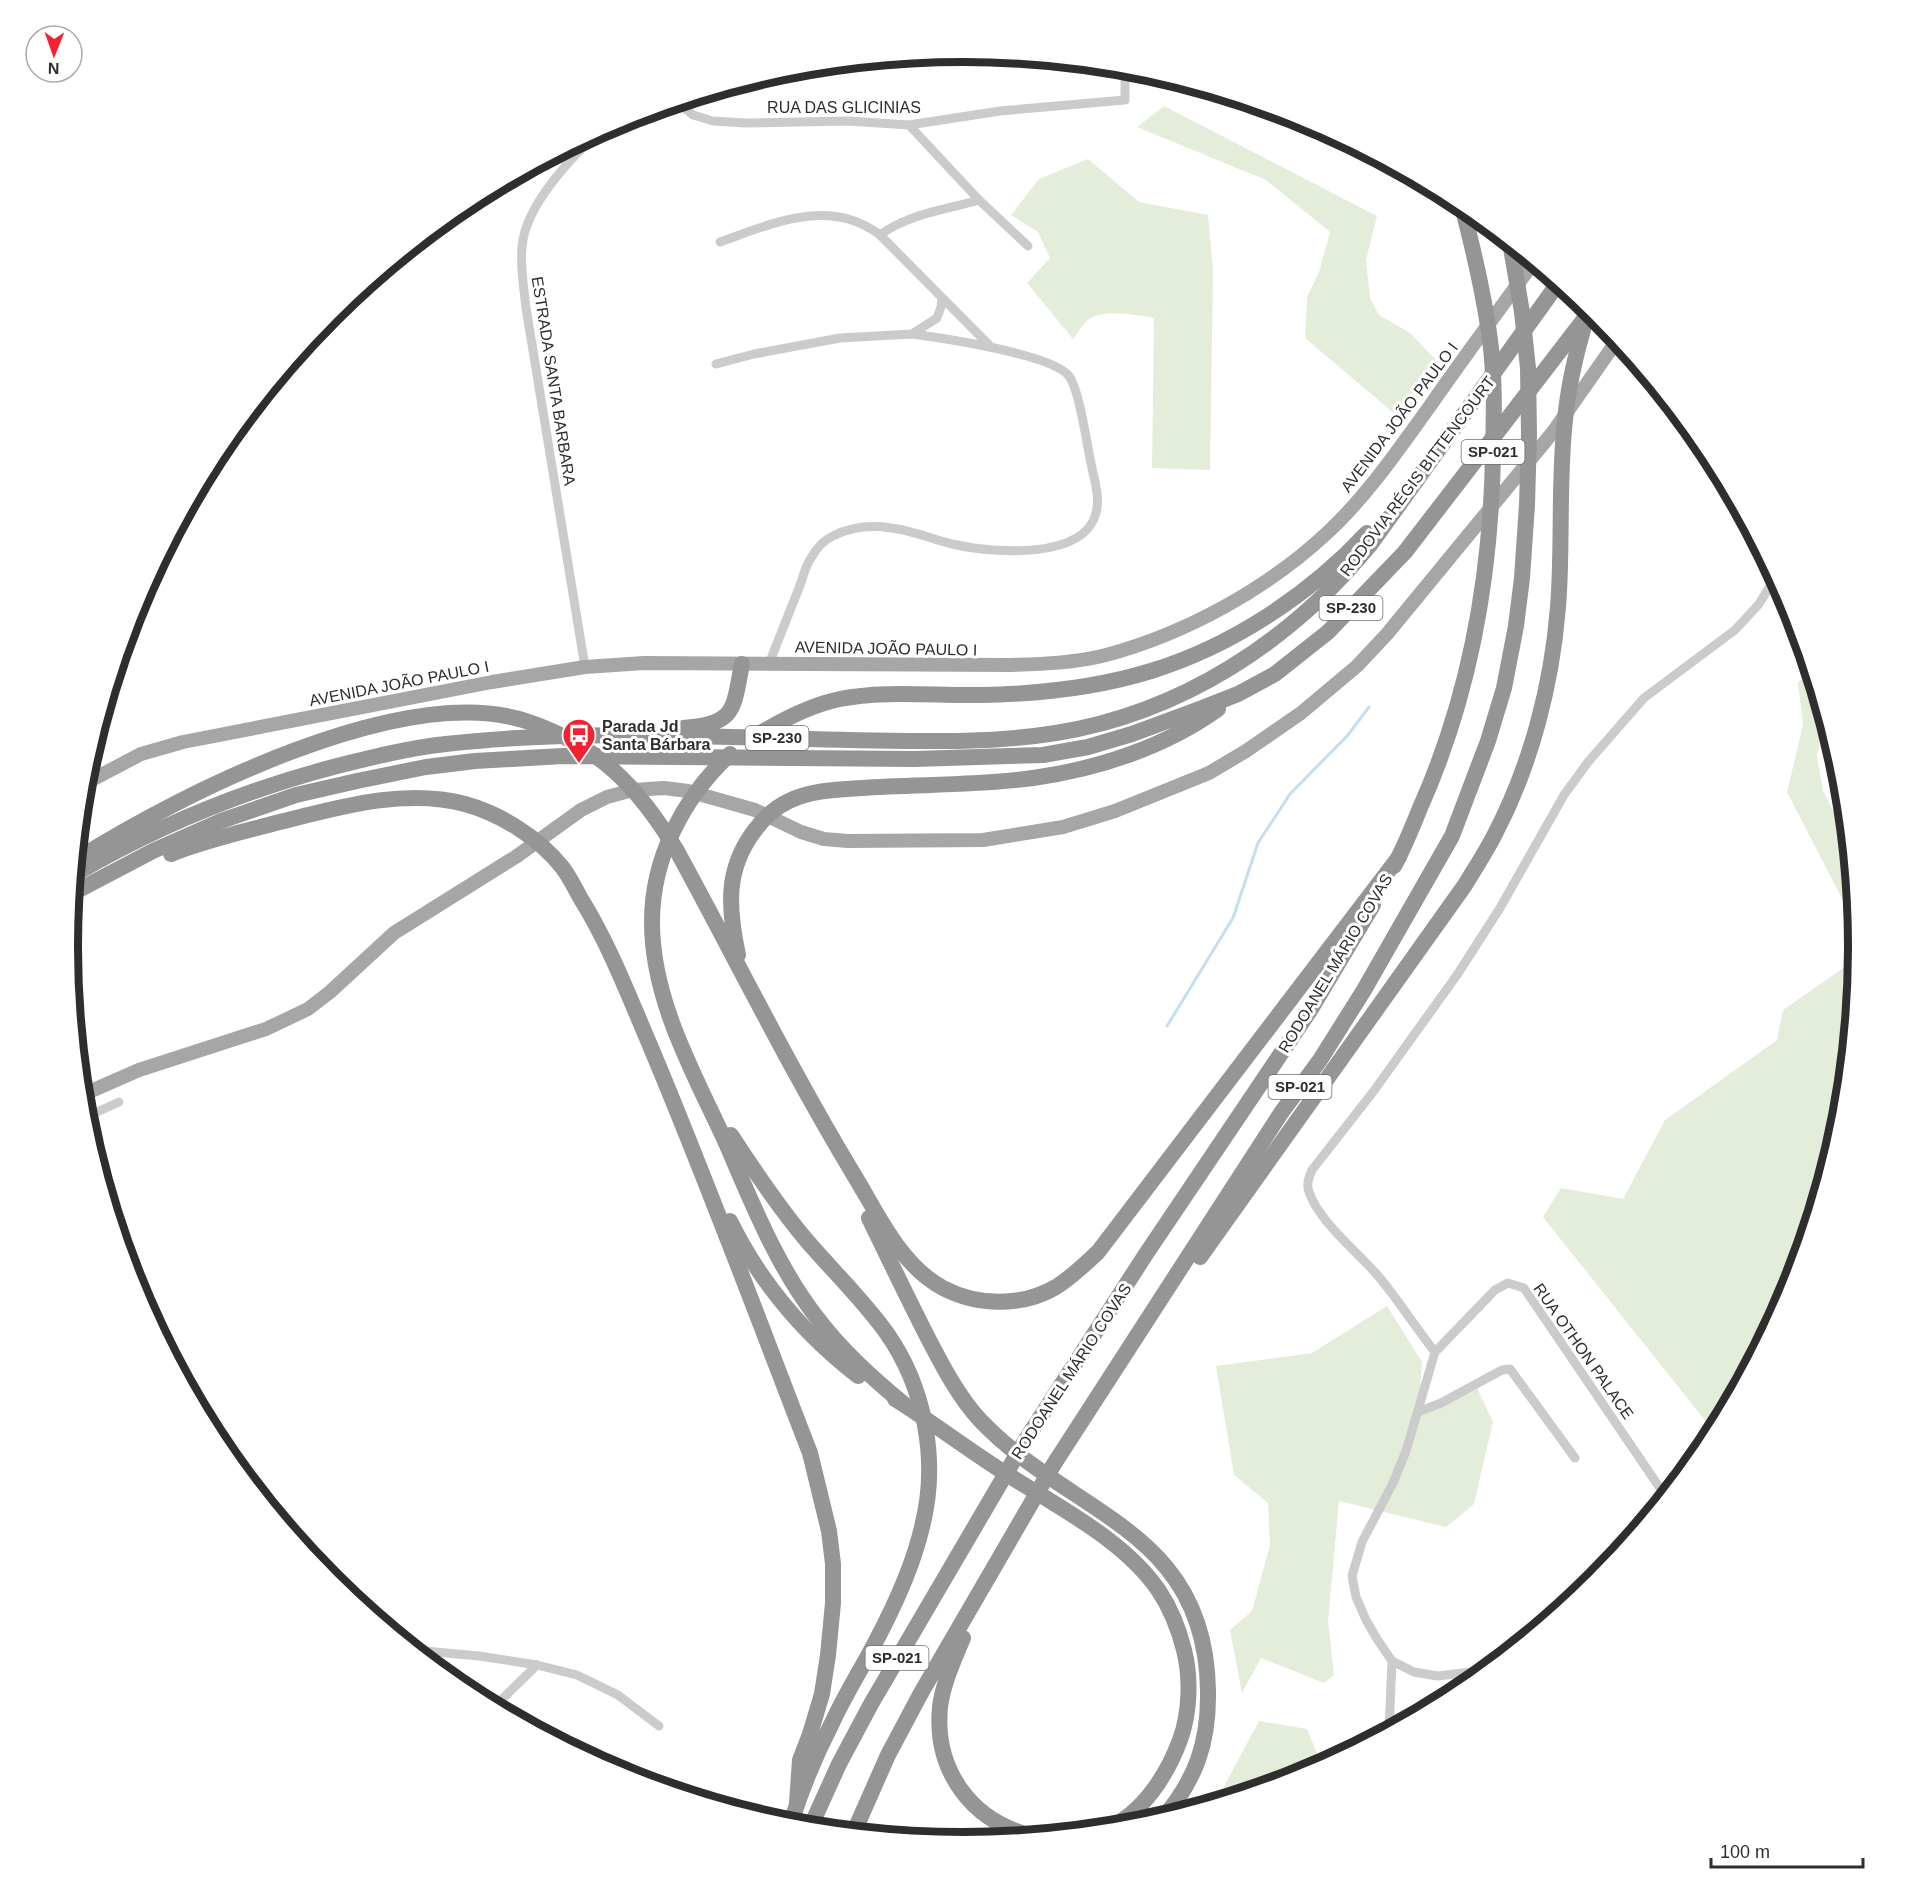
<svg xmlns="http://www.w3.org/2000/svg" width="1927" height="1894" font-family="Helvetica,sans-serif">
<rect width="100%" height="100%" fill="#fff"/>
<g fill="#e4edda">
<polygon points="1164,106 1377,216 1366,260 1370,298 1379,315 1410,333 1442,366 1402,420 1305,338 1307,297 1319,272 1330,232 1266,180 1137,127"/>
<path d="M1088 159 1139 202 1208 215 1213 270 1210 470 1152 468 1154 318C1136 315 1103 308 1088 320 1082 325 1078 333 1073 339L1027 283 1050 258 1038 232 1011 215 1039 179Z"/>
<polygon points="1812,673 1824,713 1817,756 1823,791 1849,842 1859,954 1851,916 1787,792 1803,725 1798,682"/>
<polygon points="1859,957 1842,1122 1791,1290 1715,1433 1543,1217 1561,1188 1623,1199 1665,1120 1777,1040 1783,1010"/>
<polygon points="1387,1306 1422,1362 1419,1406 1438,1408 1477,1388 1493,1422 1474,1504 1446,1527 1339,1501 1328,1621 1334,1675 1324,1683 1261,1658 1242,1693 1230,1630 1252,1611 1270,1545 1268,1503 1234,1475 1216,1366 1312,1353"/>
<polygon points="1259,1721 1307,1729 1322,1766 1306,1775 1215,1803"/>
</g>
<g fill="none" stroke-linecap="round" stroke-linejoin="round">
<polyline stroke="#c5deee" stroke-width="3" points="1167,1026 1233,918 1258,843 1290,794 1348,735 1369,707"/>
<g stroke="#cbcbcb" stroke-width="9">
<polyline points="677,102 693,115 713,121 745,123 848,121 909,125 1000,111 1125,100 1125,67"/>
<polyline points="909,125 979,200 1028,246"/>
<path d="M979 200C945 210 908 214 880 235L991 347"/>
<path d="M720 242C773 223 830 197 880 235"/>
<polyline points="716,364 754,354 840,338 912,334 937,318 941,307 942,298"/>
<path d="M769 664C779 638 789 613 799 588 803 578 805 566 811 558 816 549 824 540 833 536 851 527 872 525 891 528 913 530 935 541 957 545 994 553 1084 560 1096 513 1100 498 1095 482 1092 468 1087 447 1080 391 1069 376 1052 354 942 338 912 334"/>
<path d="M585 667 526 308C524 288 520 268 522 247 525 205 574 153 606 127"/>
<polyline points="84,1118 119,1102"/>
<path d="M1435 1352C1416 1328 1399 1301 1379 1277 1358 1252 1320 1223 1309 1192 1306 1184 1309 1177 1312 1170L1373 1092 1457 975 1500 908 1564 795 1588 762 1644 698 1735 630 1759 604 1776 576"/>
<polyline points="1418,1412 1441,1403 1502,1370 1510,1369 1575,1458"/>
<polyline points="414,1650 479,1656 537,1665 577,1675 618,1695 659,1726"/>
<polyline points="1493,1666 1471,1672 1438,1676 1414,1672 1392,1661 1377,1639 1366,1620 1356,1597 1352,1576 1362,1542 1393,1483 1406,1451 1435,1352 1495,1290 1508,1283 1524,1288 1666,1497"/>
<polyline points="494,1707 537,1665"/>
<polyline points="1389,1731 1392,1661"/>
</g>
<g stroke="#a6a6a6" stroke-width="14">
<path d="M84 784 141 754 183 742 492 682 585 667 644 663 1011 665C1043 664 1075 663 1106 655 1185 634 1267 589 1327 533 1367 496 1398 450 1430 406 1464 357 1499 310 1534 262"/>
<polyline points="82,1095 139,1070 266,1029 308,1009 330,992 394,933 517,856 581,810 607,797 633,790 664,788 688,791 755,810 801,832 824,839 848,841 983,840 1063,827 1115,811 1209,773 1246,751 1301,713 1357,666 1387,634 1553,432 1618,339"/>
</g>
<g stroke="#959595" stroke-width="16">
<path d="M683 728C736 724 733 710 742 664"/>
<path d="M754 737C780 721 810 705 840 699 883 690 936 696 981 695 1038 694 1096 688 1151 671 1232 646 1309 595 1367 533"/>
<path d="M730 754C684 797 652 857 652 922 652 1001 694 1073 726 1143 752 1203 777 1267 818 1319 843 1352 873 1379 905 1405"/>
<path d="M171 854C203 841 238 833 272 824 333 809 403 787 465 804 501 814 539 838 562 867 570 877 575 889 581 899 609 944 628 994 649 1043 706 1178 757 1316 810 1453L829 1531 833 1564V1603L828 1655 822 1694 810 1734 800 1760 797 1803"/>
<path d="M76 860C180 794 403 681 526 721 599 745 639 788 677 851 736 959 790 1069 854 1175 878 1214 900 1265 943 1288 977 1306 1022 1307 1056 1287 1072 1277 1085 1264 1098 1252L1399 857"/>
<path d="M1394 866C1404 848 1412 828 1420 808 1470 696 1491 577 1493 454 1494 416 1495 378 1490 340 1484 294 1473 248 1461 202"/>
<path d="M75 874C157 826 245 790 337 766 373 757 409 748 446 744 579 729 714 737 848 740 917 741 987 744 1056 733 1181 713 1290 642 1370 545L1559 282"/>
<polyline points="73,893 153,851 221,821 296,795 357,781 426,767 475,761 563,756 915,759 1043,755 1088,747 1132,734 1197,710 1238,694 1275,674 1328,632 1405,552 1592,309"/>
<path d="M738 955C728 908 725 869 755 830 764 818 776 807 789 801 812 790 837 790 861 788 918 784 976 786 1033 778 1098 769 1165 747 1218 709"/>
<path d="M731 1135C755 1172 780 1209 808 1242 834 1272 863 1300 886 1332 925 1387 939 1461 922 1527 913 1566 895 1605 876 1641 862 1668 846 1693 833 1721 816 1754 801 1790 790 1826"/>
<path d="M869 1218C888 1257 907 1297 927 1336 942 1365 958 1396 980 1420 1071 1516 1206 1528 1208 1691 1209 1742 1196 1780 1162 1819"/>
<path d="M730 1221C760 1282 805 1335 858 1376"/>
<path d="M1200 1257 1465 885C1475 868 1486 852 1495 834 1531 765 1552 684 1558 607 1563 545 1558 482 1565 420 1568 388 1575 357 1584 326"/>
<path d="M895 1399C932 1422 967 1449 1005 1473 1056 1506 1125 1540 1159 1591 1171 1609 1179 1630 1184 1650 1191 1677 1190 1713 1180 1740 1167 1775 1143 1813 1107 1829"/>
<path d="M963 1638C954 1660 943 1683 940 1707 934 1771 972 1822 1033 1836"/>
<polyline points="810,1828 839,1764 871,1704 1025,1441 1146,1254 1311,1009 1373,905"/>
<polyline points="854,1832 888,1755 921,1693 1054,1464 1281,1113 1320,1060 1364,990 1452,836 1488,741 1504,688 1516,626 1522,578 1527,505 1529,434 1528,368 1522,312 1510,242"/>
</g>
</g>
<defs>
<symbol id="bus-pin" viewBox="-11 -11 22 30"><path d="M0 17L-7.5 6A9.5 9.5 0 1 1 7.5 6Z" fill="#f32233" stroke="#fff"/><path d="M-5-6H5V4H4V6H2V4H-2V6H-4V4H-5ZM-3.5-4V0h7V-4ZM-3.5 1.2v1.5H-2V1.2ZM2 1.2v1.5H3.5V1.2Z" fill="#fff"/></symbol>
</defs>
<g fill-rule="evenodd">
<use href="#bus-pin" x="560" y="716" width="38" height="52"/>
</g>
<g text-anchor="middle" stroke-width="6" stroke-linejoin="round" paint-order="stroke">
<g fill="#fff" stroke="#6d6d6d" stroke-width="1.5">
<rect x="1461.5" y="440" width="63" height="24" rx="4.5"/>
<rect x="1319.5" y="596" width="63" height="24" rx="4.5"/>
<rect x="745.5" y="726" width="63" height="24" rx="4.5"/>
<rect x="1268.5" y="1075" width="63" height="24" rx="4.5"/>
<rect x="865.5" y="1646" width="63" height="24" rx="4.5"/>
</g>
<g font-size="15" font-weight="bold" fill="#2e2e2e">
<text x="1493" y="457">SP-021</text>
<text x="1351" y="613">SP-230</text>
<text x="777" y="743">SP-230</text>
<text x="1300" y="1092">SP-021</text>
<text x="897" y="1663">SP-021</text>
</g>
<g font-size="16" fill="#2e2e2e" stroke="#fff">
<text x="844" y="113">RUA DAS GLICINIAS</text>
<text transform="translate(554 381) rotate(81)" y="6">ESTRADA SANTA BARBARA</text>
<text transform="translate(1399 417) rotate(-53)" y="6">AVENIDA JOÃO PAULO I</text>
<text transform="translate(1417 476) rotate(-53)" y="6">RODOVIA RÉGIS BITTENCOURT</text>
<text transform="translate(886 648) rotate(1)" y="6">AVENIDA JOÃO PAULO I</text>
<text transform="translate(399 683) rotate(-11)" y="6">AVENIDA JOÃO PAULO I</text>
<text transform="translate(1335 963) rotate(-59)" y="6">RODOANEL MÁRIO COVAS</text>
<text transform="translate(1584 1351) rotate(55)" y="6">RUA OTHON PALACE</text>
<text transform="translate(1071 1371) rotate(-57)" y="6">RODOANEL MÁRIO COVAS</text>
</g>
<g font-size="16" font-weight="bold" fill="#2e2e2e" stroke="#fff" text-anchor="start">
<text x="602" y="732">Parada Jd<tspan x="602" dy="18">Santa Bárbara</tspan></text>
</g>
</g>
<path d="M0 0H1927V1894H0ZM78 947a885 885 0 1 1 1770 0a885 885 0 1 1-1770 0Z" fill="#fff" fill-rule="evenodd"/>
<path fill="none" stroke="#2e2e2e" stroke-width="8" d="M78 947a885 885 0 1 1 1770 0a885 885 0 1 1-1770 0Z"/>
<g transform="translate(54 54) rotate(181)"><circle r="28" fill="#ffffff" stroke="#ababab" stroke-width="1.5"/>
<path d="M0-4.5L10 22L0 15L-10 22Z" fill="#f32233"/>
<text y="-9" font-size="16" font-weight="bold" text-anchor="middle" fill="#2e2e2e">N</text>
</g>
<path d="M1711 1858v9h152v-9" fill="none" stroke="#2e2e2e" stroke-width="3"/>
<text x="1720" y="1858" font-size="18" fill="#2e2e2e" stroke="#ffffff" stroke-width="4.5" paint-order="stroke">100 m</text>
</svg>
